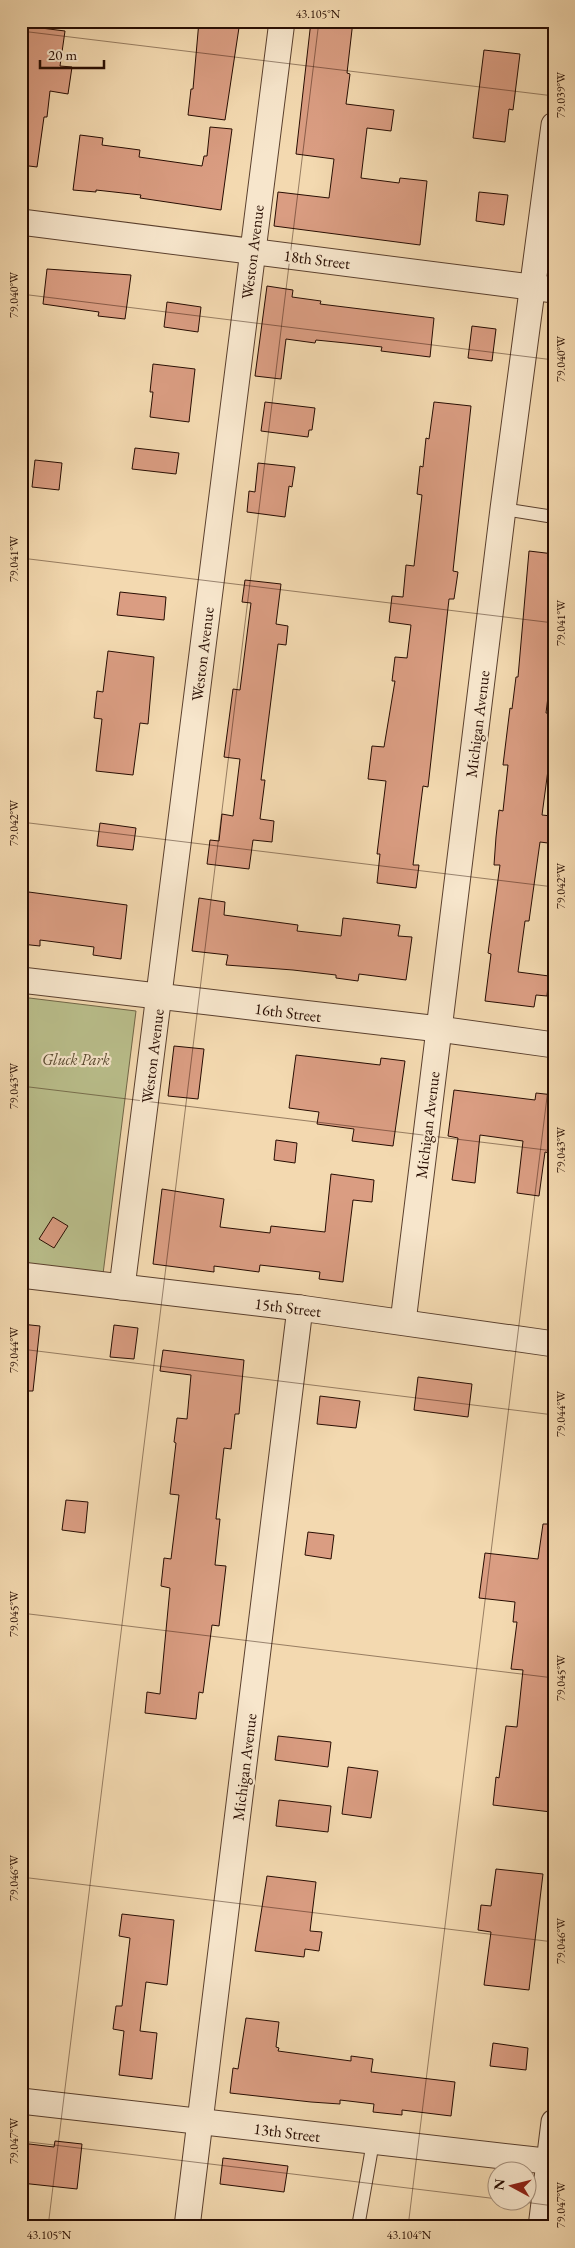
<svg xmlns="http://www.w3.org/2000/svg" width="575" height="2248" font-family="'EB Garamond',serif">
<rect width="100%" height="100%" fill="#f3d9b0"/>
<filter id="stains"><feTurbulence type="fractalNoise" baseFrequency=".004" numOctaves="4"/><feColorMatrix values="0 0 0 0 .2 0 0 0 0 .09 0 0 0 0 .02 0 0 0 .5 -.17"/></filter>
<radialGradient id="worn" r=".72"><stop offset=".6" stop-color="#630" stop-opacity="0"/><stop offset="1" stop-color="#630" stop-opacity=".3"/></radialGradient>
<polygon fill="#babf8c" stroke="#716647" points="21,997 136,1011 103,1274 21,1264"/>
<g fill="#da9d82" stroke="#280d02">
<polygon points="199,21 240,21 225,120 188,115 191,89 193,89"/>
<polygon points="311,21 353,21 347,73 350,74 346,104 394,110 391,131 367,128 361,178 399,183 400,178 427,181 420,245 274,226 278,192 329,198 334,159 296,154"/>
<polygon points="25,26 65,31 60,66 72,67 68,94 50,91 47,117 44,117 37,167 21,165 21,53"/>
<polygon points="484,50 520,54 513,110 509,109 505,142 473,138"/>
<polygon points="210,127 232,129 221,210 140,198 141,195 96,190 96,192 73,190 80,135 103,138 102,145 140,150 139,157 202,166 204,156 207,156"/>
<polygon points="479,192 508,195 504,225 476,221"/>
<polygon points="47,269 131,275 125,319 98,316 99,312 43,304"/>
<polygon points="267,286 293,290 292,297 321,301 320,304 434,318 430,357 381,351 382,347 346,343 316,340 315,343 286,339 281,379 255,376"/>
<polygon points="167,302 201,307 198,332 164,327"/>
<polygon points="472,326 496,329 492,361 468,358"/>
<polygon points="153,364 195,369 189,422 150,417 153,392 150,392"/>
<polygon points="265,402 315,408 312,430 309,430 308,437 261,431"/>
<polygon points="434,402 471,406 453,571 458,572 454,599 449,599 428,787 423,786 413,865 419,865 416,888 377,883 380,854 377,854 386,781 368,779 372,746 384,747 395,681 392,681 395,657 407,658 411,625 389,622 392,596 403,597 406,565 414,566 422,495 417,494 420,466 423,467 426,438 429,439"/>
<polygon points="135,448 179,453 176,474 132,469"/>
<polygon points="35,460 62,463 59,490 32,487"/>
<polygon points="258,463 295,467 292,487 289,486 285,517 247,512 249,491 255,492"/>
<polygon points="529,551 554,554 554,672 551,672 546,713 554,714 551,746 554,746 554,755 552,771 548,770 542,815 551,816 548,843 540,842 529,921 525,921 518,972 549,976 547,996 536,995 534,1007 485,1001 491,954 488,953 500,865 494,865 496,837 499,810 503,811 508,765 503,765 510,708 512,709 516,677 518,677"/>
<polygon points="245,580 281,584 276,624 288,626 286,645 278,644 261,780 265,780 260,819 274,821 272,842 253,840 249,869 207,864 210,840 219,841 222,814 233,816 240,759 224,757 233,689 240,690 251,603 242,602"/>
<polygon points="120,592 166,597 164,620 117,615"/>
<polygon points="108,651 154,657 148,724 140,723 133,775 96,771 102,719 94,718 97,691 103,692"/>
<polygon points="100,823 136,828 133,850 97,846"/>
<polygon points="21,891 127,905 121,959 93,955 94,947 40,940 40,946 21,944"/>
<polygon points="199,898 225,902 224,915 298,925 297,931 341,936 343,918 400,925 398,936 412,937 406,980 359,974 358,981 336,978 336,975 293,970 226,965 228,955 192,951"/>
<polygon points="174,1046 204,1049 198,1099 168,1096"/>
<polygon points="296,1055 380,1065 381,1058 405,1061 393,1146 352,1141 354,1129 317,1124 319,1112 289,1108"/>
<polygon points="454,1090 535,1100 536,1093 554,1095 554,1154 545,1152 539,1196 517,1193 523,1141 480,1135 475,1183 452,1180 458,1138 448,1136"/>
<polygon points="276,1140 297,1143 295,1163 274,1160"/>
<polygon points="331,1174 374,1180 372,1202 353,1200 343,1282 319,1279 320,1272 260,1265 259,1272 214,1266 214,1272 153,1264 162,1189 224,1199 220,1227 270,1233 271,1226 325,1232"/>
<polygon points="53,1217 68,1226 54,1248 39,1239"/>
<polygon points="21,1324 40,1326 33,1391 21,1391"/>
<polygon points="114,1325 138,1328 134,1359 110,1357"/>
<polygon points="163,1350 244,1360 239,1414 235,1414 231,1449 224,1448 216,1519 220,1519 215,1565 226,1566 219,1626 212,1625 203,1693 199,1692 196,1719 145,1713 147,1692 160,1694 170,1588 161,1586 164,1558 171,1559 179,1495 170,1494 176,1443 174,1442 177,1418 187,1419 191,1375 160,1371"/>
<polygon points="418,1377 472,1384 468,1417 414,1410"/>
<polygon points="320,1396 360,1401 356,1428 317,1424"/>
<polygon points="66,1500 88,1502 85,1533 62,1530"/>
<polygon points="543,1524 554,1524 554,1790 551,1812 493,1805 496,1777 499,1778 506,1726 517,1727 523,1670 511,1669 517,1622 513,1622 515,1602 479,1598 485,1553 538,1559"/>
<polygon points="308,1532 334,1535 331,1559 305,1555"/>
<polygon points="278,1736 331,1742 328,1767 275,1760"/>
<polygon points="348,1767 378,1771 371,1818 342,1814"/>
<polygon points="279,1800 331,1806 328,1832 276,1826"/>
<polygon points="496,1869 543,1874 529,1990 484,1985 491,1932 478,1930 481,1905 491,1906"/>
<polygon points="267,1876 316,1882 310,1931 322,1932 319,1951 305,1949 304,1957 255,1951"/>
<polygon points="122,1914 174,1920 167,1985 146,1982 140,2031 157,2033 152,2079 119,2075 124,2031 113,2029 116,2006 122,2006 130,1938 119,1936"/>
<polygon points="246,2018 279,2022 276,2047 279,2048 278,2051 351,2061 351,2056 373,2059 371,2072 455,2082 451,2116 402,2110 402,2115 373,2112 374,2104 340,2100 340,2104 311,2102 230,2093 233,2068 238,2069"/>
<polygon points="493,2043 528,2048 526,2070 490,2066"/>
<polygon points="55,2141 82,2144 77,2189 21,2183 21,2143 54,2147"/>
<polygon points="223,2158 288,2166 284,2192 220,2184"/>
</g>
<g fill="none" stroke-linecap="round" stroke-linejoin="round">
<defs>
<g id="lane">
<polyline points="503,509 554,517"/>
<polyline points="358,2227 373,2142"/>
</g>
<g id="street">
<polyline points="21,222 554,290"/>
<polyline points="21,980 439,1029 554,1045"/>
<polyline points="21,1275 300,1308 554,1344"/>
<polyline points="122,1287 282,21"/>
<polyline points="403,1322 503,509 554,125"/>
<polyline points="21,2101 554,2162"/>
<polyline points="187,2227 300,1308"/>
<polyline points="541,2227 554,2122"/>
</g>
</defs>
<use href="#lane" stroke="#5b402e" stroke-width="14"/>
<use href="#street" stroke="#5b402e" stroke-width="27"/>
<use href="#lane" stroke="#f7e6cc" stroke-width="12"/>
<use href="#street" stroke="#f7e6cc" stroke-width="25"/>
</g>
<path fill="none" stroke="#280d02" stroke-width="1" stroke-opacity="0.45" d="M21 31 554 96M21 294 554 360M21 558 554 623M21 822 554 887M21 1086 554 1151M21 1349 554 1415M21 1613 554 1678M21 1877 554 1942M21 2141 498 2199M509 2200 554 2206M48 2227 319 21M408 2227 554 1040"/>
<g text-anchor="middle" stroke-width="4.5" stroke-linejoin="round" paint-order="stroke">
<g font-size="16" fill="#280d02" stroke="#f7e6cc">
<text transform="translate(252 252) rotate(-83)" y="6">Weston Avenue</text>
<text transform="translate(317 259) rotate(7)" y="6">18th Street</text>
<text transform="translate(202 654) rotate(-83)" y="6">Weston Avenue</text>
<text transform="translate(477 724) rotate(-83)" y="6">Michigan Avenue</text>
<text transform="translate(288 1012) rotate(7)" y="6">16th Street</text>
<text transform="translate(152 1056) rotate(-83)" y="6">Weston Avenue</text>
<text transform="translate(427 1125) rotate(-83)" y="6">Michigan Avenue</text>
<text transform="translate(288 1307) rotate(7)" y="6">15th Street</text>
<text transform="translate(244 1767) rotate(-83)" y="6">Michigan Avenue</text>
<text transform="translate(287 2132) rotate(7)" y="6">13th Street</text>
</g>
<g font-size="16" font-style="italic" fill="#5b4b32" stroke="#f7e6cc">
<text x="76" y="1065">Gluck Park</text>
</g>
</g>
<rect width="575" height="2248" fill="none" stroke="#f3d9b0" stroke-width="55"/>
<g transform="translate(512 2186) rotate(277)"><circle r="24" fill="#f7e6cc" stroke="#a48f7b"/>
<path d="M0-4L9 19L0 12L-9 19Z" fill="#8f2418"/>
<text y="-8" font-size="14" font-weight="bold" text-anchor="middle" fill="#280d02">N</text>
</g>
<path d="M40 60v8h64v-8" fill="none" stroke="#280d02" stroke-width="2.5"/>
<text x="48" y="60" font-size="15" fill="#280d02" stroke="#f7e6cc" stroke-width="4" paint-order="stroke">20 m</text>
<rect x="28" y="28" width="520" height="2192" fill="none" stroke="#280d02" stroke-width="2"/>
<g font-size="12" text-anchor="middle" fill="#280d02">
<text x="318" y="18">43.105°N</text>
<text transform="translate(561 95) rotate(-90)" y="4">79.039°W</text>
<text transform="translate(14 295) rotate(-90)" y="4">79.040°W</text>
<text transform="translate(561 359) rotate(-90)" y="4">79.040°W</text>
<text transform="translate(14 559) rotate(-90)" y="4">79.041°W</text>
<text transform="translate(561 623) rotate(-90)" y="4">79.041°W</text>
<text transform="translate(14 823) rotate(-90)" y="4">79.042°W</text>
<text transform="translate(561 886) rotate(-90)" y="4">79.042°W</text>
<text transform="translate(14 1086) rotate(-90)" y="4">79.043°W</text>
<text transform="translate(561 1150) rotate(-90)" y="4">79.043°W</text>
<text transform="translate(14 1350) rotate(-90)" y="4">79.044°W</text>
<text transform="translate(561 1414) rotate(-90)" y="4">79.044°W</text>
<text transform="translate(14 1614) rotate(-90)" y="4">79.045°W</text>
<text transform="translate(561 1678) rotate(-90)" y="4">79.045°W</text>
<text transform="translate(14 1878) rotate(-90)" y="4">79.046°W</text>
<text transform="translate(561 1941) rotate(-90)" y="4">79.046°W</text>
<text transform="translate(14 2141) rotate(-90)" y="4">79.047°W</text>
<text transform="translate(561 2205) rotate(-90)" y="4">79.047°W</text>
<text x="49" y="2239">43.105°N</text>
<text x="409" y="2239">43.104°N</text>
</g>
<rect width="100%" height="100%" filter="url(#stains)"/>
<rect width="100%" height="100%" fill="url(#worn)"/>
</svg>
